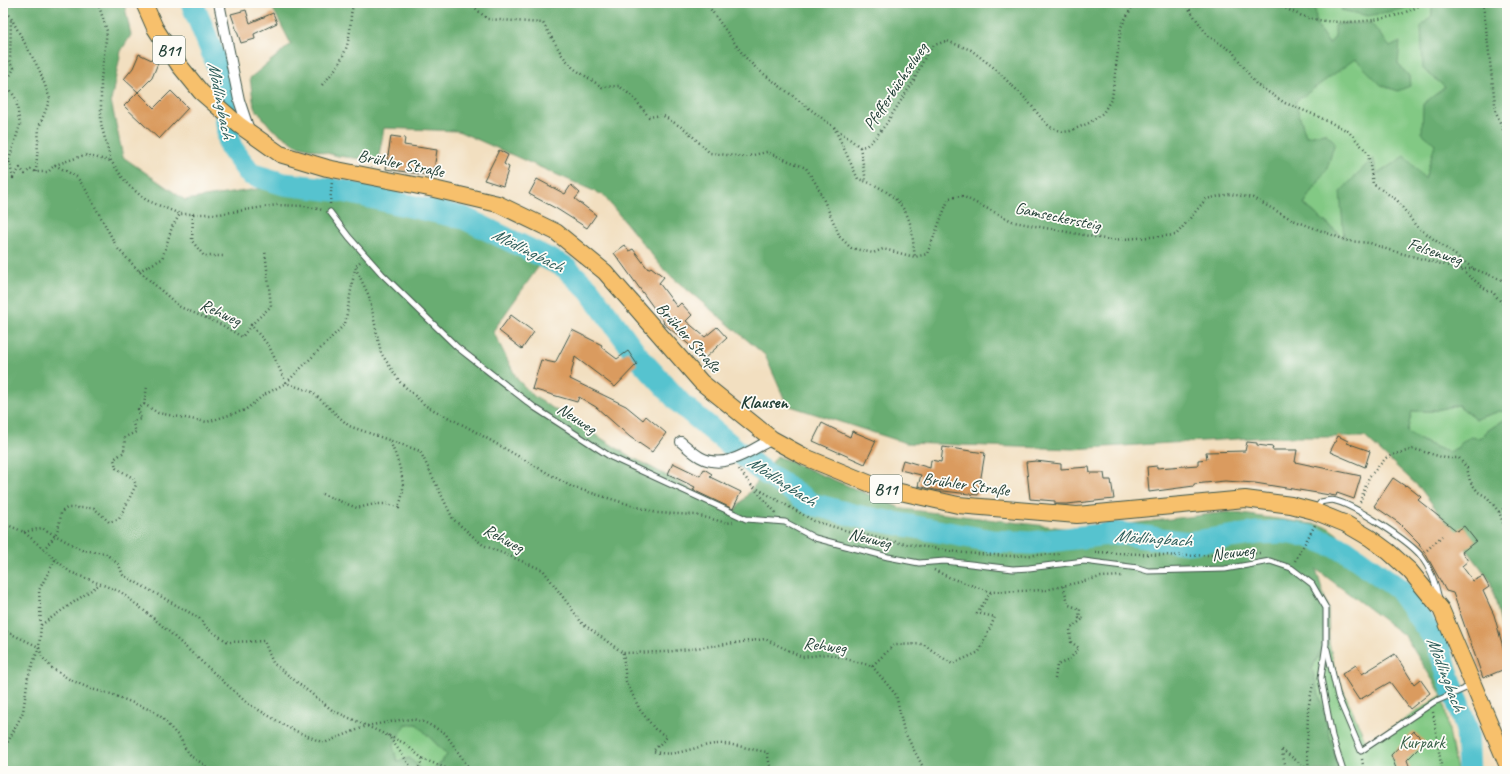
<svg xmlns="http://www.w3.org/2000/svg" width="1510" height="774" font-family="Caveat,sans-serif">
<rect width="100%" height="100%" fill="#fdfcf7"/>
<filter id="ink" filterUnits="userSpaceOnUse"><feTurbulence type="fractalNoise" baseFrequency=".025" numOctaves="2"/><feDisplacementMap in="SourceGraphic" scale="8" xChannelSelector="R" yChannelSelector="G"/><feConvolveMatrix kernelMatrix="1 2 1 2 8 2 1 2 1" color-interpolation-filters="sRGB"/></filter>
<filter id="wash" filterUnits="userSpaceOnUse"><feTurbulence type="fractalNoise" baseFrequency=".012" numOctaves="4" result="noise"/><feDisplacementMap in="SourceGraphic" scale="16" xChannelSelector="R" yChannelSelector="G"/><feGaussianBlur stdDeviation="0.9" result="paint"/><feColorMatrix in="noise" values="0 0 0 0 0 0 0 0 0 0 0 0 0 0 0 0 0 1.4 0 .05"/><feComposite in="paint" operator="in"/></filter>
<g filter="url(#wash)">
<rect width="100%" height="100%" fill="#f2dfc0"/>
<g fill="#82c984" stroke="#50835c">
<polygon points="1315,3 1344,3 1341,10 1402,9 1414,3 1432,3 1432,15 1445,87 1435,144 1425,180 1377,174 1373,158 1344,238 1304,204 1327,169 1325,133 1306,136 1295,102 1355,58 1381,85 1409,76 1398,64 1390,47 1335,37 1329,44 1316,24"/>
<polygon points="1458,405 1476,419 1500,411 1507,413 1507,418 1487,431 1483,436 1448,452 1426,443 1407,432 1412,411 1432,411"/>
<polygon points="1329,643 1336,674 1367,744 1442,695 1457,771 1339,771 1312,668 1323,646"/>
<polygon points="406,724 417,724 447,755 433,771 422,771 410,758 397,761 392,746"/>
</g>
<g fill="#69ad72" stroke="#447553">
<polygon points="3,3 124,3 131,35 121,51 111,101 123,157 185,200 310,181 474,216 551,249 493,331 517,379 535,397 628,455 734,512 777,456 903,509 1080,530 1228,512 1326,526 1379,565 1437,631 1458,684 1442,695 1405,636 1316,569 1328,609 1329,643 1323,646 1312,668 1339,771 433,771 447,755 417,724 406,724 393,746 397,761 410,758 422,771 3,771"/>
<polygon points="270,3 1315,3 1316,24 1329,44 1335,37 1335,24 1371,23 1390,47 1400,42 1398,64 1409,76 1410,86 1398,91 1381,85 1355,59 1295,102 1306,136 1325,133 1335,142 1327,169 1304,204 1344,238 1340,192 1373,158 1377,174 1405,156 1425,179 1435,144 1422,133 1423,104 1445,87 1423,69 1421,27 1432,15 1432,3 1507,3 1507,413 1500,411 1476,419 1458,405 1432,411 1412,411 1407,432 1426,443 1448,452 1459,447 1461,442 1471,437 1478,438 1483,436 1487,431 1507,418 1507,525 1501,529 1507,543 1507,646 1490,580 1420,488 1365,437 1268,437 1073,449 906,443 787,405 765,355 666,272 603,195 458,131 384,128 378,161 338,156 296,145 272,129 254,107 250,78 291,44"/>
<polygon points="1344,3 1414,3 1402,9 1368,16 1341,10"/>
</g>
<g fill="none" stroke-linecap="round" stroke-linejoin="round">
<polyline stroke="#57c3cf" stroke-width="23" points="192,3 220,71 230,146 250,174 284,184 343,191 464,218 565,267 589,290 641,360 681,404 758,468 812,504 861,517 992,541 1031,543 1117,533 1188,543 1258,533 1283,532 1308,536 1345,550 1399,589 1437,642 1467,730 1469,771"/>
</g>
<g id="blocks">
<g fill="#da9b5e">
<polygon points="246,10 250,23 273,13 277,23 254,34 255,39 241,43 231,14"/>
<polygon points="139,54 158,63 152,78 138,92 124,79 133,68"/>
<polygon points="171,91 188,108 159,139 124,106 138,92 154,108"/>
<polygon points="391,136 405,138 404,145 437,150 433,176 386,169"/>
<polygon points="499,150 508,155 504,164 509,167 503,186 484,180"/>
<polygon points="537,179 565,194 571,185 580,193 575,199 596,215 587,228 557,209 529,194"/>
<polygon points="625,245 629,251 633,249 648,269 651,267 664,277 659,283 677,307 681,303 692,315 686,321 705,337 717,327 727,338 705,358 663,323 664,322 614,253"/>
<polygon points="511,315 534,332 522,349 499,331"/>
<polygon points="572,330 602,345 601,347 617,359 628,351 637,364 615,387 575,357 570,379 626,406 643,420 646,416 666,433 652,452 630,437 596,407 579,397 577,402 532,389 541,360 555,363"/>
<polygon points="822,423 850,437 852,431 876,441 865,464 813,441"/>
<polygon points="1338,436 1348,441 1347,443 1370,451 1365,467 1330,452"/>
<polygon points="1247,442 1257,443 1257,445 1273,447 1272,450 1297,450 1295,462 1361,476 1354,499 1337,493 1336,496 1255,483 1225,481 1194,484 1194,486 1149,492 1147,467 1157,466 1157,468 1198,465 1198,460 1207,459 1206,452 1245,451"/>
<polygon points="943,447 985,453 978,495 935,490 918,486 921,475 900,470 903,460 930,468 931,460 941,462"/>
<polygon points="1036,461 1061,464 1061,469 1089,467 1090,473 1104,473 1105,480 1111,480 1114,499 1067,504 1055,504 1055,501 1030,499 1026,462"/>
<polygon points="673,463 700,476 704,469 712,474 710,477 741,492 733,509 693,490 695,487 668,474"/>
<polygon points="1393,478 1405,486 1406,485 1421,497 1418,500 1457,531 1464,526 1476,541 1462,552 1468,561 1462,566 1473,581 1483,576 1489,587 1483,591 1494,615 1503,647 1507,668 1483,678 1453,593 1446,591 1424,551 1419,545 1420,544 1399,523 1374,506"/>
<polygon points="1395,654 1414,684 1420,679 1430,693 1410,709 1390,682 1359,700 1342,674 1356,665 1362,674"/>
<polygon points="1414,731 1425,742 1407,760 1411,771 1397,771 1391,755"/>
</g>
</g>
</g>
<g filter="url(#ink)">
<use href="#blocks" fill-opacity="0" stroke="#3f5549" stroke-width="1"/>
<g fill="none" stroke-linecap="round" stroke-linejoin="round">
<defs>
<g id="service">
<polyline points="330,212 349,237 382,274 457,347 534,407 611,457 746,519 785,522 815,538 888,557 919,563 945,561 1013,569 1029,568 1084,561 1138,568 1148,571 1225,569 1270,561 1291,568 1312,584 1326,608 1326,644 1321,678 1332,736 1343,771"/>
<path d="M1316 509 1321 502C1326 501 1332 499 1336 501 1356 506 1409 541 1421 556 1430 568 1436 584 1439 599"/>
<polyline points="1327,649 1338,697 1361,751 1434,702 1466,688"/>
</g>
<g id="minor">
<polyline points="219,3 239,100 250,133"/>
<path d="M681 442C687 447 693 453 700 457 725 471 751 450 772 439"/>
</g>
<polyline id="primary" points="144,3 155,28 179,65 201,92 239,125 280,154 327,168 434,189 498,204 556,232 605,272 701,382 772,439 805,457 878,487 958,505 1077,515 1245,499 1291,505 1314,511 1346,524 1370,538 1389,552 1410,571 1441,609 1507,764"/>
</defs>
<use href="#service" stroke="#3f5549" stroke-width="7"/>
<use href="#minor" stroke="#3f5549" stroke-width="12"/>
<use href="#primary" stroke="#3f5549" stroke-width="18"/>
<g stroke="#3f5549" stroke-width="2.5" stroke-dasharray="1 3" stroke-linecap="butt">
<polyline points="98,3 107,31 101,79 101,124 111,161 128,185 146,200 180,214 219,214 277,205 304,206 323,210"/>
<path d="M470 3 487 19 543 23 562 55 573 68 602 87 619 86 633 97 649 117 662 115 686 130 710 153 744 157 767 152 806 168 818 187 840 237 851 248 873 253 883 249 915 257 927 254 949 198 962 196 1014 222 1110 240 1176 235 1206 199 1230 194 1253 198 1293 220 1348 241 1370 243 1389 250 1460 269 1488 291 1493 292C1497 299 1503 302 1507 310"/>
<polyline points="706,3 744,56 756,68 860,147 866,146 875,138 886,124 914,80 927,53 934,45 947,41 971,50 993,67 1027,100 1042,119 1050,127 1063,132 1070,131 1089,123 1103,113 1112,98 1121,27 1134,3"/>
<polyline points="1185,3 1208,36 1232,51 1256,84 1285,103 1315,115 1348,131 1368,153 1373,184 1397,200 1416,226 1474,269 1500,279 1507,284"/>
<path d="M1275 3C1286 8 1297 15 1309 18 1336 25 1375 22 1401 14 1409 11 1417 7 1424 3"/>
<polyline points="1483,3 1496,112 1507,140"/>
<polyline points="3,9 11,18"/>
<polyline points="3,67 10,63"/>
<path d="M322 85C338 67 347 55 350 30 351 20 350 14 354 3"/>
<path d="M834 127 858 179C880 185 901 198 909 220 913 231 913 245 915 257"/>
<polyline points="860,147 866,181"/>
<polyline points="9,160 20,125 16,99 5,81 10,76 14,68 10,63 11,18 39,69 50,99 39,127 36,172"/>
<polyline points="55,165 77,177 86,190 118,249 139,271 180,307 222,325 242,337 251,325 269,346 286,383 312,392 349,426 420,451 453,519 483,545 543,570 582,623 623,653 666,652 765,639 802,657 828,654 872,666 894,645 923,644 952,664 979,652 995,617 977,613 991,592"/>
<polyline points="3,168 9,160 13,178 20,168 25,174 30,169 36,172 48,172 55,165 85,155 110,161"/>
<polyline points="330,204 332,181"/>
<polyline points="193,214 192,241 204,256 223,256"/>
<polyline points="360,262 355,267 369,296 381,353 400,382 426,406 467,427 572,487 657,513 696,515 727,523 733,522"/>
<polyline points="1461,269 1474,269"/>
<polyline points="139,271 162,259 172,227 180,214"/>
<polyline points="251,325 271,306 265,250"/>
<polyline points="144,404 158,413 207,422 245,410 264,395 286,383 345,324 355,268"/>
<polyline points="739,469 751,485 777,514"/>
<polyline points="751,485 814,521 848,531 900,543 964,553 1011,556 1060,554"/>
<path d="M322 494 357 508 375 504H387L399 508C400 502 403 495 403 489 403 472 396 456 390 441"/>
<polyline points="1360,502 1369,477 1386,458 1395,454 1414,449 1445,458 1459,458 1467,468 1470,481 1478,492 1487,497 1499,512 1505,528 1507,540"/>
<polyline points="1499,512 1507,506"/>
<polyline points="3,523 24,532 70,572 121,592 158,622 247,703 291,729 324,743 367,726 400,720 413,719 424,722 445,733 471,771"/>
<polyline points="24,532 42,528 82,550 105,553 119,565 123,575 199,618 208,629 228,642 264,641 273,663 332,710 404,743 423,759 453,771"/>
<path d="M43 549C55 539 60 528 61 512L67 508H94L109 522 119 519 136 485 133 478 116 468 114 459 124 452 125 437 136 432 132 421 141 419 138 409 144 404 147 387"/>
<polyline points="1427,550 1442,536"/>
<polyline points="1095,552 1184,556 1260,553"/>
<polyline points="55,560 39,590 41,626 39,647 42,657 52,668 69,679 91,689 111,694 153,711 161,717 180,738 185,748 192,757 205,765 208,771"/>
<polyline points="1295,561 1315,525"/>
<polyline points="934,570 953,579 991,592 1046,590 1101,577 1123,576"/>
<polyline points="41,625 100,584"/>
<polyline points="3,630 39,647 28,677 23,712 3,752"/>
<path d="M623 653 626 681 640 710 655 729 667 737 653 751C676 760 700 742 724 744 738 745 753 750 767 752L771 771"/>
<polyline points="872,666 896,695 904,731 925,771"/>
<polyline points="1055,679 1057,665 1069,660 1079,648 1071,642 1070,629 1084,618 1079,618 1080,609 1069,605 1063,586"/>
<polyline points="1507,708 1504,709 1507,716"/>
<polyline points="1433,712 1442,771"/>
<polyline points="388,735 414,771"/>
<polyline points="1362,759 1364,771"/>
<polyline points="417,771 423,759"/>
<polyline points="1287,771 1281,749 1309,770 1307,747 1308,709 1313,684"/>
</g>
<use href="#service" stroke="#fff" stroke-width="5"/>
<use href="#minor" stroke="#fff" stroke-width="10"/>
<use href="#primary" stroke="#f7c06c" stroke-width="16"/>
</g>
</g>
<g text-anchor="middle" stroke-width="3.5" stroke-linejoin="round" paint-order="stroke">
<g fill="#fdfcf7" stroke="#62766e" stroke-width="1">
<rect x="153" y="36" width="32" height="28" rx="3"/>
<rect x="870" y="475" width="32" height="28" rx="3"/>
</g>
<g font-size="16" font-weight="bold" fill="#1f3d34">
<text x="169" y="56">B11</text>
<text x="886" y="495">B11</text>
</g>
<g font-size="17" fill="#1f3d34" stroke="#fdfcf7">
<text transform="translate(895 86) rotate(-56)" y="6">Pfefferbüchselweg</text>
<text transform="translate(401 163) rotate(11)" y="6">Brühler Straße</text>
<text transform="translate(1058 216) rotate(12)" y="6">Gamseckersteig</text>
<text transform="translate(1435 251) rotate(18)" y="6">Felsenweg</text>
<text transform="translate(221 312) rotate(25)" y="6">Rehweg</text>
<text transform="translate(689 337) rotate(48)" y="6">Brühler Straße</text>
<text transform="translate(577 418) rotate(33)" y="6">Neuweg</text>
<text transform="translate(966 484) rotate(8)" y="6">Brühler Straße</text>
<text transform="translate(504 538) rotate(28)" y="6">Rehweg</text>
<text transform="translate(870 538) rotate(14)" y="6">Neuweg</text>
<text transform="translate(1233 552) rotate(-7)" y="6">Neuweg</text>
<text transform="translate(825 645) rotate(7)" y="6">Rehweg</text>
</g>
<g font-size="17" fill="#386048" stroke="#fdfcf7">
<text x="1422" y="748">Kurpark</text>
</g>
<g font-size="18" font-style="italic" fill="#2d5e5b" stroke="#fdfcf7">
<text transform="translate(221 100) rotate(79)" y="6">Mödlingbach</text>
<text transform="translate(528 250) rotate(27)" y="6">Mödlingbach</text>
<text transform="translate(782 481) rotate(33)" y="6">Mödlingbach</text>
<text transform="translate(1153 538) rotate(4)" y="6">Mödlingbach</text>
<text transform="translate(1446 674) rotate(69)" y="6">Mödlingbach</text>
</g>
<g font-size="18" font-weight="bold" fill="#1f3d34" stroke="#fdfcf7">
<text x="764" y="408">Klausen</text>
</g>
</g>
<rect width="1510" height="774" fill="none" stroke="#fdfcf7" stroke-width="16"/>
</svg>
